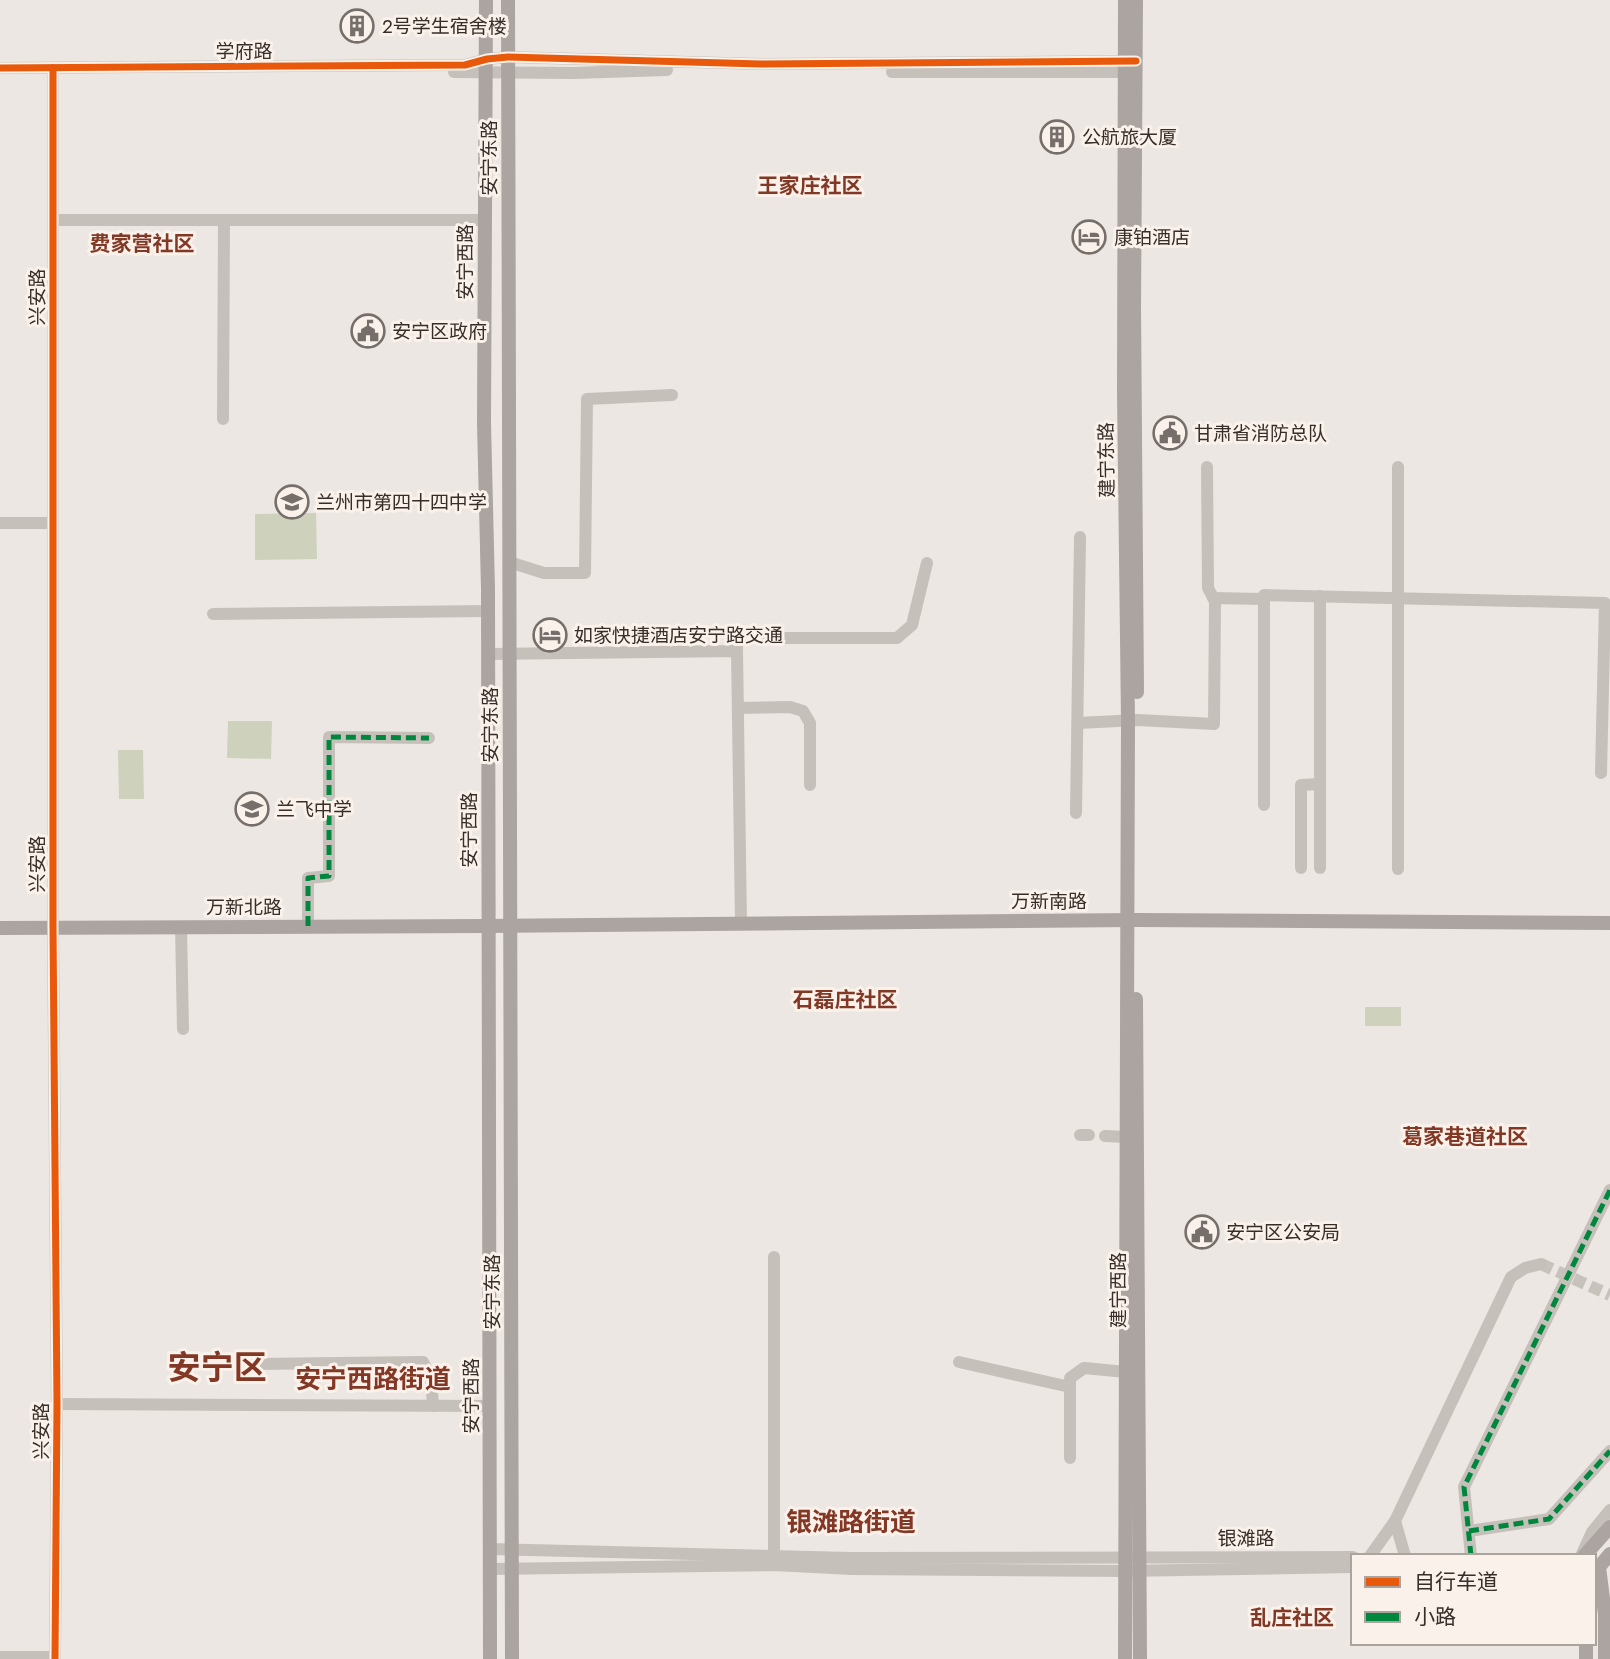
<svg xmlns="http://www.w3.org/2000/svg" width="1610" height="1659" font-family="Jost,'Noto Sans SC',sans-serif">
<rect width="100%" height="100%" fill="#ece7e2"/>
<g fill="#ced2bd">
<polygon points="316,513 317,559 255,560 255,514"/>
<polygon points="228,721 272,721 271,759 227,758"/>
<polygon points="118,750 143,750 144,799 119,799"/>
<rect x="1365" y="1007" width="36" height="19"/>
</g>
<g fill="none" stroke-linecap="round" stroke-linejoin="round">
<polyline stroke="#c8c2bd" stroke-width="12" stroke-dasharray="12 6" stroke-linecap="butt" points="1541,1264 1610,1295"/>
<g stroke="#c6c0bb" stroke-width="12">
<polyline points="0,68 465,65 487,59 508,57 761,64 1133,61"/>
<polyline points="53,68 53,927 57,1404 55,1659"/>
<polyline points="454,72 574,73 667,70"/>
<polyline points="892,72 1133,72"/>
<polyline points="53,220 485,220"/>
<polyline points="223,419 224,220"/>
<polyline points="1398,467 1398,869"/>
<polyline points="0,523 53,523"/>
<polyline points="509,562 544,573 585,573 587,399 672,395"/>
<polyline points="1213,598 1264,599"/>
<polyline points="213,614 488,611"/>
<polyline points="737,651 737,638 897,638 912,625 927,563"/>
<polyline points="488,654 737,651 741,923"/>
<polyline points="738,708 790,707 803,711 810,723 810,785"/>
<polyline points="1078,723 1138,720 1214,724 1215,601 1208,588 1207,467"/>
<polyline points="1264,805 1264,595 1605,603 1601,773"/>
<polyline points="1076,813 1080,537"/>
<polyline points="1301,868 1301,785 1320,784"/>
<polyline points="1320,868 1320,596"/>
<polyline points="308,926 308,878 329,876 329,737 429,738"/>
<polyline points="181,927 183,1029"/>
<polyline points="1080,1135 1089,1135"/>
<polyline points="1105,1136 1126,1137"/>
<polyline points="959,1362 1070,1387"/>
<polyline points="253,1364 423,1362 431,1377 433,1406"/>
<polyline points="57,1404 490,1406"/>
<polyline points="1070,1458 1070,1378 1084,1368 1126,1372"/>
<polyline points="1395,1521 1405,1556"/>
<polyline points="1469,1531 1549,1519 1610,1451"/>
<polyline points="490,1549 851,1558 1353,1557"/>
<polyline points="1370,1556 1395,1521 1511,1277 1525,1268 1541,1264"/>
<polyline points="1471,1556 1464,1487 1610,1190"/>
<polyline points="1581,1556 1592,1532 1610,1510"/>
<polyline points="774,1561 774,1257"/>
<polyline points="490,1569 774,1565 852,1569 1125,1571 1353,1567"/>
<polyline points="0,1657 55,1657"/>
</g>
<g stroke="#aba4a0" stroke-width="14">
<polyline points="486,0 484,423 488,589 490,1659"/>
<polyline points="508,0 512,1659"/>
<polyline points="1125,0 1124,391 1128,720 1125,1659"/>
<polyline points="1136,0 1134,306 1137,692"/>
<polyline points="0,928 488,926 1137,920 1610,923"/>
<polyline points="1136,999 1140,1659"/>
<polyline points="1584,1556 1610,1527"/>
<polyline points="1586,1643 1586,1659"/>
<polyline points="1605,1659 1605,1614 1599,1567 1610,1554"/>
</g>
<g stroke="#00873e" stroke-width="5" stroke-dasharray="10 5" stroke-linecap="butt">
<polyline points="308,926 308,878 329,876 329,737 429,738"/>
<polyline points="1469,1531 1549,1519 1610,1451"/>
<polyline points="1471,1556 1464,1487 1610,1190"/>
</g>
<defs>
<g id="cycleway">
<polyline points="0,68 465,65 487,59 508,57 761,64 1136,61"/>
<polyline points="53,68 53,927 57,1404 55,1659"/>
</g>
</defs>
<use href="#cycleway" stroke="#f9f1ea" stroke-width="11"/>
<use href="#cycleway" stroke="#e8590c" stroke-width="7"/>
</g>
<defs>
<symbol id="building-ring" viewBox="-11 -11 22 22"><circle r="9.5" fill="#f9f1ea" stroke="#766e6a" stroke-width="1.5"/><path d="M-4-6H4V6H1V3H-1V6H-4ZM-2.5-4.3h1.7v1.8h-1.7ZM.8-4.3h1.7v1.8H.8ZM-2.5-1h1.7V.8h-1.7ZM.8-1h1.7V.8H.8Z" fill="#766e6a"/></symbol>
<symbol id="hotel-ring" viewBox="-11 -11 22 22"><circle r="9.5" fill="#f9f1ea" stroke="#766e6a" stroke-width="1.5"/><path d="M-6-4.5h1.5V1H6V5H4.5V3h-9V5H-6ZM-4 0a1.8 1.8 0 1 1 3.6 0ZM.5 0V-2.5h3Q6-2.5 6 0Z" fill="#766e6a"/></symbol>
<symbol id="civic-ring" viewBox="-11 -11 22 22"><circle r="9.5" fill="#f9f1ea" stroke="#766e6a" stroke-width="1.5"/><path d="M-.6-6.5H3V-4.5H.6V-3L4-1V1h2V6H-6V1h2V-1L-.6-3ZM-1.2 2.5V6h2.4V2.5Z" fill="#766e6a"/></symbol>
<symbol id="school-ring" viewBox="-11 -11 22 22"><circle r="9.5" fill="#f9f1ea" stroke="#766e6a" stroke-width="1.5"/><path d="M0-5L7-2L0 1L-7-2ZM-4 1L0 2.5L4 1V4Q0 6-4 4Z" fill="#766e6a"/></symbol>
</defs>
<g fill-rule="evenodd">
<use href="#building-ring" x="338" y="7" width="38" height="38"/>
<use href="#building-ring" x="1038" y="118" width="38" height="38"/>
<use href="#hotel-ring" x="1070" y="218" width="38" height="38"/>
<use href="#civic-ring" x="349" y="312" width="38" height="38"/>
<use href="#civic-ring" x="1151" y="414" width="38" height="38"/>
<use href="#school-ring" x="273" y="483" width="38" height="38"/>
<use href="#hotel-ring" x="531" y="616" width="38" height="38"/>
<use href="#school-ring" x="233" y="790" width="38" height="38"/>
<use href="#civic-ring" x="1183" y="1213" width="38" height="38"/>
</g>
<g text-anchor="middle" stroke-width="6" stroke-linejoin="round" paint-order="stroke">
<g font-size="19" fill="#372d29" stroke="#f9f1ea" text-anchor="start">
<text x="382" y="33">2号学生宿舍楼</text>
<text x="1082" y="144">公航旅大厦</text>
<text x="1114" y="244">康铂酒店</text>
<text x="392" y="338">安宁区政府</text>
<text x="1194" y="440">甘肃省消防总队</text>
<text x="316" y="509">兰州市第四十四中学</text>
<text x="574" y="642">如家快捷酒店安宁路交通</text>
<text x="276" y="816">兰飞中学</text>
<text x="1226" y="1239">安宁区公安局</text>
</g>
<g font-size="19" fill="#372d29" stroke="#f9f1ea">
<text x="244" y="58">学府路</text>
<text transform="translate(489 158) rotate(-90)" y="7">安宁东路</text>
<text transform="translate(465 262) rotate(-90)" y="7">安宁西路</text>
<text transform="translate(37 297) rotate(-90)" y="7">兴安路</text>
<text transform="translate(1106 460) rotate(-91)" y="7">建宁东路</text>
<text transform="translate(490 725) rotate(-90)" y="7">安宁东路</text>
<text transform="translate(469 830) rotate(-90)" y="7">安宁西路</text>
<text transform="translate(37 864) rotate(-90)" y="7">兴安路</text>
<text x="1049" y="908">万新南路</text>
<text x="244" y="914">万新北路</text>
<text transform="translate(1118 1290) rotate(-90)" y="7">建宁西路</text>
<text transform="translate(492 1292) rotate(-90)" y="7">安宁东路</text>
<text transform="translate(471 1396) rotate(-90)" y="7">安宁西路</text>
<text transform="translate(41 1431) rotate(-90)" y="7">兴安路</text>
<text x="1246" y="1545">银滩路</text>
</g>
<g font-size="21" font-weight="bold" fill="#833825" stroke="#f9f1ea">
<text x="810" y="193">王家庄社区</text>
<text x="142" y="251">费家营社区</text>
<text x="845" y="1007">石磊庄社区</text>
<text x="1465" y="1144">葛家巷道社区</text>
<text x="1292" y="1625">乱庄社区</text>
</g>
<g font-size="26" font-weight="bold" fill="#833825" stroke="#f9f1ea">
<text x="373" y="1388">安宁西路街道</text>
<text x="851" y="1531">银滩路街道</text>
</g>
<g font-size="33" font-weight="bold" fill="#833825" stroke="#f9f1ea">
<text x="217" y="1379">安宁区</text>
</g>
</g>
<rect x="1351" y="1554" width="245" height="91" fill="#f9f1ea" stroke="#aba39d" stroke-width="2"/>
<rect x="1365" y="1577" width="35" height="10" fill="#e8590c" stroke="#aba39d" stroke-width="2"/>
<text x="1414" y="1589" font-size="21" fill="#372d29">自行车道</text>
<rect x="1365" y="1612" width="35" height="10" fill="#00873e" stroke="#aba39d" stroke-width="2"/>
<text x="1414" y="1624" font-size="21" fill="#372d29">小路</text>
</svg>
